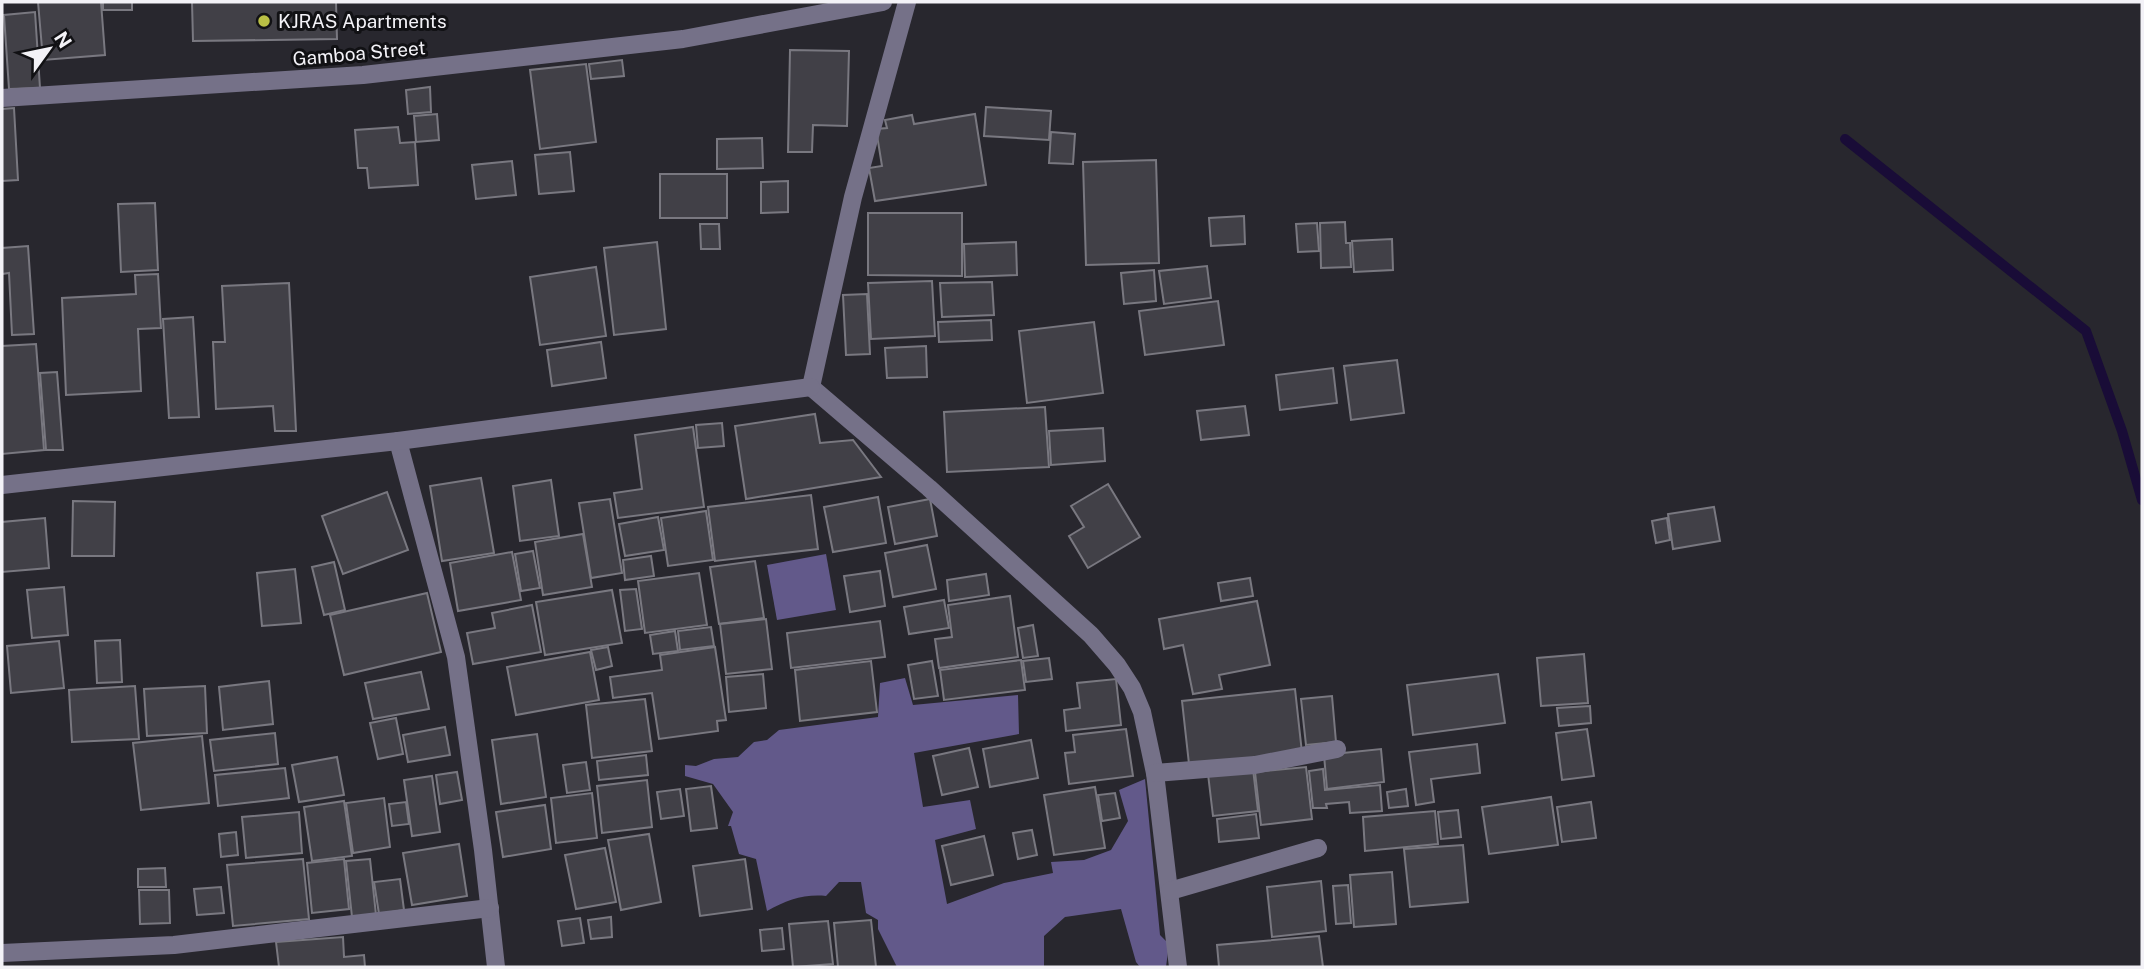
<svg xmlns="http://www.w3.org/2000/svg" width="2144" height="969" font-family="'Public Sans',sans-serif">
<rect width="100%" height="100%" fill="#28272e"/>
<g fill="#62598a">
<polygon points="826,554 836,610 777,620 767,565"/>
<path d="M905 678 913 705 1018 695 1019 734 914 753 923 807 970 800 976 829 935 840 947 904 1004 883 1053 873 1051 862 1084 860 1111 850 1128 821 1119 790 1145 779 1160 935 1169 944 1166 967H1140L1136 962 1121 909 1065 917 1044 936V967H897L878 929V920L866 913 861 882H839L826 896C804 894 787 900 767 911L756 859 739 854 731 826H728L733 812 713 784 685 776V765L696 766 714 759 738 757 754 742 767 740 779 730 878 717 880 683Z"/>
</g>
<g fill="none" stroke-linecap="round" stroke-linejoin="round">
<polyline stroke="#190c37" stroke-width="10" points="1845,139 2086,331 2122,431 2142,500"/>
</g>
<g fill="#414047" stroke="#797880" stroke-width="2">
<polygon points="38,2 101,2 105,55 43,60"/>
<rect x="103" y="2" width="29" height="8"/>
<polygon points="192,2 336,2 337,39 193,41"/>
<polygon points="35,12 40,88 9,89 4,15"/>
<polygon points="790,50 849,51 847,126 813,125 812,152 788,152"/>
<polygon points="622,60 624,76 591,79 589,64"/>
<polygon points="586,64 596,142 540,149 530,70"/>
<polygon points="430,87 431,112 408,114 406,90"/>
<polygon points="986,107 1051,111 1049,140 984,136"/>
<polygon points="14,108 18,180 2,181 2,109"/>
<polygon points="437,114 439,140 416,142 414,116"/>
<polygon points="975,114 986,185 875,201 869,168 882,166 876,129 887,128 885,120 912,115 914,124"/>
<polygon points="398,127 400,143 415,142 418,185 369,188 367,168 358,168 355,130"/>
<polygon points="1051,132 1075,134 1073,164 1049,163"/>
<polygon points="762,138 763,168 717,169 717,139"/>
<polygon points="570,152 574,191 539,194 535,155"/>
<polygon points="1156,160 1159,263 1086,265 1083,162"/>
<polygon points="512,161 516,195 476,199 472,165"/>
<rect x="660" y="174" width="67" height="44"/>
<polygon points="788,181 788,212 761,213 761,182"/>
<polygon points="155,203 158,270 121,272 118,204"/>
<polygon points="868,213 962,213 962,276 868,275"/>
<polygon points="1244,216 1245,244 1211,246 1209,218"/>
<polygon points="1345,222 1346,243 1350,243 1351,267 1321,268 1320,223"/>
<polygon points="1317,223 1319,251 1298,252 1296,224"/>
<polygon points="700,224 719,224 720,249 701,249"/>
<polygon points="1392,239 1393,270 1354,272 1352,241"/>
<polygon points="657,242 666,329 614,335 604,248"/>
<polygon points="1016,242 1017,275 965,277 964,244"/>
<polygon points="28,246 34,334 12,335 9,273 2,274 2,248"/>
<polygon points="1207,266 1211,298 1164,304 1159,271"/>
<polygon points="596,267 606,336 540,345 530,277"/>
<polygon points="1154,270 1156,301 1124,304 1121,273"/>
<polygon points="158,274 161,328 138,329 141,391 66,395 62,298 136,294 135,275"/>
<polygon points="932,281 935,336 871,339 868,283"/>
<polygon points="992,282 994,315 942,317 940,283"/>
<polygon points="289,283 296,431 275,431 273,406 216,409 213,342 225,342 222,286"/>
<polygon points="867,294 870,354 846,355 843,295"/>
<polygon points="1218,301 1224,345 1145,355 1139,311"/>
<polygon points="193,317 199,417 169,418 163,319"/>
<polygon points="991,320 992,340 939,342 938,322"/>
<polygon points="1094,322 1103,393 1027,403 1019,331"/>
<polygon points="601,342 606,378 552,386 547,350"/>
<polygon points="36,344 44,450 2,454 2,346"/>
<polygon points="926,346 927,377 887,378 885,348"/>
<polygon points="1397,360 1404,413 1351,420 1344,366"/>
<polygon points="1333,368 1337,403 1280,410 1276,375"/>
<polygon points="57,372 63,450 46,450 40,373"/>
<polygon points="1245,406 1249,435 1201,440 1197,411"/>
<polygon points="1045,407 1049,467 947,472 944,412"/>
<polygon points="815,414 820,443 853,440 881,477 746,499 735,426"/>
<polygon points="722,423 724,446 698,448 696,425"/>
<polygon points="693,427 704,507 618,518 614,493 642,489 635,435"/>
<polygon points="1103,428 1105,461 1051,465 1049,431"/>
<polygon points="481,478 494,553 442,561 430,486"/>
<polygon points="551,480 559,536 520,541 513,486"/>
<polygon points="1108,484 1140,537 1088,568 1069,536 1084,527 1071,506"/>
<polygon points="387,492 408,550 343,574 322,516"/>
<polygon points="811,495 818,549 715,561 708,507"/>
<polygon points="878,497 886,543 833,552 824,507"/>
<polygon points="610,499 622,573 591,578 579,503"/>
<polygon points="930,499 937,536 895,544 888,507"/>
<polygon points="73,501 115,502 114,556 72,556"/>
<polygon points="1714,507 1720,541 1673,549 1668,514"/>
<polygon points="706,511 713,560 668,566 661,518"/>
<polygon points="658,517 664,550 625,556 619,524"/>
<polygon points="45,518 49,568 2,572 2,522"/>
<polygon points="1667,518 1670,540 1656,543 1652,521"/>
<polygon points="583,534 592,587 543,595 535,542"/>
<polygon points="927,545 936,589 893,597 885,553"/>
<polygon points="533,551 540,588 521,591 515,554"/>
<polygon points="512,552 521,600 458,611 450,563"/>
<polygon points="651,556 654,576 625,580 623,560"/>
<polygon points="755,561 764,618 719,624 710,567"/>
<polygon points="334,562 345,610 324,615 312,567"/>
<polygon points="295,569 301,623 262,626 257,573"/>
<polygon points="880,571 885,606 850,612 844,576"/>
<polygon points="699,573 707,625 645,633 638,581"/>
<polygon points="986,574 989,595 949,601 947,580"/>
<polygon points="1250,578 1253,596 1221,601 1218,583"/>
<polygon points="64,587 68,635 32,638 27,590"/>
<polygon points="636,589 642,629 625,631 620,590"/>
<polygon points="612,590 622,643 545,655 536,602"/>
<polygon points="427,593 441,652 344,675 330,615"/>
<polygon points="1010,596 1018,657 939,668 935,639 952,637 948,605"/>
<polygon points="944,600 949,628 909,634 904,607"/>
<polygon points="1257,601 1270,665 1219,675 1222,689 1193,694 1183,645 1164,649 1159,619"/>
<polygon points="532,605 541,652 473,664 467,633 495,628 492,613"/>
<polygon points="766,619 772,669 726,674 720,624"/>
<polygon points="880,621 885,657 791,668 787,633"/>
<polygon points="1033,625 1038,656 1023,658 1018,628"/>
<polygon points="711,627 714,646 680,650 678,631"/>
<polygon points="675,631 678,651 653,654 650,635"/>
<polygon points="120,640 122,682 97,683 95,641"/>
<polygon points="59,641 64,688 11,693 7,646"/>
<polygon points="608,647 612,666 596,670 591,650"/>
<polygon points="715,647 726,720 717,721 718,731 659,739 652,693 613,698 610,677 662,670 660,655"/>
<polygon points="590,652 599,700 516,715 507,667"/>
<polygon points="1584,654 1588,703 1541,706 1537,658"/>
<polygon points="1049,658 1052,679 1026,682 1023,661"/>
<polygon points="1021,660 1025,690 944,700 940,670"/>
<polygon points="871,661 877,712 800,721 795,670"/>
<polygon points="932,661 938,696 914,699 908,665"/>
<polygon points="421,672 429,709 373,719 365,683"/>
<polygon points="763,674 766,708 729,712 726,677"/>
<polygon points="1498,674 1505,723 1413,735 1407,685"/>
<polygon points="1116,679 1121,725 1066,731 1064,710 1080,708 1077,683"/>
<polygon points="269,681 273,724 223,730 219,687"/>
<polygon points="135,686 139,739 72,742 69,690"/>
<polygon points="205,686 207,733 147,736 144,689"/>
<polygon points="1295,689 1302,753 1189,764 1182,701"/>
<polygon points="1332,696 1336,742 1306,745 1301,699"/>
<polygon points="645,699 652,751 592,758 586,705"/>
<polygon points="1590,706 1591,723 1559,726 1557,708"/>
<polygon points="396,718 403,754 378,759 370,723"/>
<polygon points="445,727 450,755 408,762 403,735"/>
<polygon points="1126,729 1133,776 1069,784 1065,753 1075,752 1073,735"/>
<polygon points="1587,729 1594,776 1562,780 1556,733"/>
<polygon points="275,733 278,764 214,771 210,740"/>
<polygon points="537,734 546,797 501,804 492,740"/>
<polygon points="202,736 209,803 141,810 133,743"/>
<polygon points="1031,740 1038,778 990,787 983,749"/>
<polygon points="1477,744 1480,773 1431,779 1434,802 1416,805 1409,752"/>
<polygon points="969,748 978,787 942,795 933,756"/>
<polygon points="1381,749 1384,782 1327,789 1324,755"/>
<polygon points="646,755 648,775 599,780 597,761"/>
<polygon points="337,757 344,795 299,802 292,765"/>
<polygon points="586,762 590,790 567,793 563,765"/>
<polygon points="1306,767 1312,819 1261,825 1255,772"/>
<polygon points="285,768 289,798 218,806 215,775"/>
<polygon points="1253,769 1258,811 1213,816 1208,774"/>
<polygon points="1323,769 1325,790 1380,785 1382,811 1350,813 1349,802 1326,804 1327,808 1313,808 1309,771"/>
<polygon points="457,772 462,800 440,804 436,775"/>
<polygon points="432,776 440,832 412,836 404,780"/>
<polygon points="647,780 652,827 602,833 597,786"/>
<polygon points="711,786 717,828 691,831 686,789"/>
<polygon points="1095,787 1105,848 1054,855 1044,795"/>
<polygon points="680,789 684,816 661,819 657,792"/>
<polygon points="1406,789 1408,806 1389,808 1387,792"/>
<polygon points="592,793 597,838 556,843 551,798"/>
<polygon points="1115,793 1120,818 1102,821 1098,795"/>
<polygon points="1551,797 1558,845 1489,854 1482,807"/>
<polygon points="384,798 390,847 353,853 346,803"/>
<polygon points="344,801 352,856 312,861 304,807"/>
<polygon points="406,802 409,824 392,826 389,804"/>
<polygon points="1591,802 1596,838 1562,842 1557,807"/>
<polygon points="545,805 551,849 503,857 496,812"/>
<polygon points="1458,810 1461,837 1441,839 1438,812"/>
<polygon points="1435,811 1438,844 1365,851 1363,817"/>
<polygon points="299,812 302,853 246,858 242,817"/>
<polygon points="1256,814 1259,838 1219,842 1217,819"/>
<polygon points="1032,830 1037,855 1018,859 1013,833"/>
<polygon points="236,832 238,855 221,857 219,834"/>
<polygon points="649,834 661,902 621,910 608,840"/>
<polygon points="984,836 993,875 951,885 942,846"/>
<polygon points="459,844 467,896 412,905 403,853"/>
<polygon points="1463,845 1468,902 1410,907 1404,849"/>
<polygon points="605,848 616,902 576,909 565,855"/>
<polygon points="303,859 309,919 233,926 227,865"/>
<polygon points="344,859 349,909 312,913 307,863"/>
<polygon points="370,859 376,915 352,917 346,861"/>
<polygon points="745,859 752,909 700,916 693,866"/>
<polygon points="165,868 166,887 138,887 138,869"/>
<polygon points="1392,872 1396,924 1354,927 1350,875"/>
<polygon points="400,879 404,910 379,914 374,882"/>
<polygon points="1321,881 1326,931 1272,937 1267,887"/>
<polygon points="1348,885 1351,923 1336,924 1333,886"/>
<polygon points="221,887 224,913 197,915 194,889"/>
<polygon points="139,890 169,890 170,923 140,924"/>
<polygon points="611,917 612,937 591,939 588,920"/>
<polygon points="580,918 584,943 562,946 558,921"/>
<polygon points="871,920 876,967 838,967 834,923"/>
<polygon points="828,921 833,964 793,967 789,924"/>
<polygon points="782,928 784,949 762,951 760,930"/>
<polygon points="1319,936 1323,967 1219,967 1217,945"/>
<polygon points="343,937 344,957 364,955 365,967 279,967 276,942"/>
</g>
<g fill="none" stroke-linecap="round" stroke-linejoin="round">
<g stroke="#757188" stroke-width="18">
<polyline points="907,2 853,197 811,387 929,488 1091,635 1117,665 1132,688 1142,712 1155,773 1178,967"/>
<polyline points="2,98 363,75 683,39 883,2"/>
<polyline points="398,441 456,657 483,850 496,967"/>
<polyline points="2,485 398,441 811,387"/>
<polyline points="1155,773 1255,765 1337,749"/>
<polyline points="1170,891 1318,848"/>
<polyline points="2,953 174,945 490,908"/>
</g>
</g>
<circle fill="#bac045" stroke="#111114" stroke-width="2.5" cx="264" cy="21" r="7"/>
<g text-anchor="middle" stroke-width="6" stroke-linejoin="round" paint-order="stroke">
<g font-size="19" fill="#f3f2f7" stroke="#111114" text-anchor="start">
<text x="278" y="28">KJRAS Apartments</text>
</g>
<g font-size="19" fill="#f3f2f7" stroke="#111114">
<text transform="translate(359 53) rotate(-5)" y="7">Gamboa Street</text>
</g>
</g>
<rect width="2144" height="969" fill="none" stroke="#f3f2f7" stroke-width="7"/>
<g transform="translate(49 49) rotate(57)" stroke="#111114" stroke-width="5" paint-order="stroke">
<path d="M0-5L12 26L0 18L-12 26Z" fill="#f3f2f7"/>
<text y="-10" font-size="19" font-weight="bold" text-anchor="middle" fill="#f3f2f7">N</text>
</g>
</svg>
